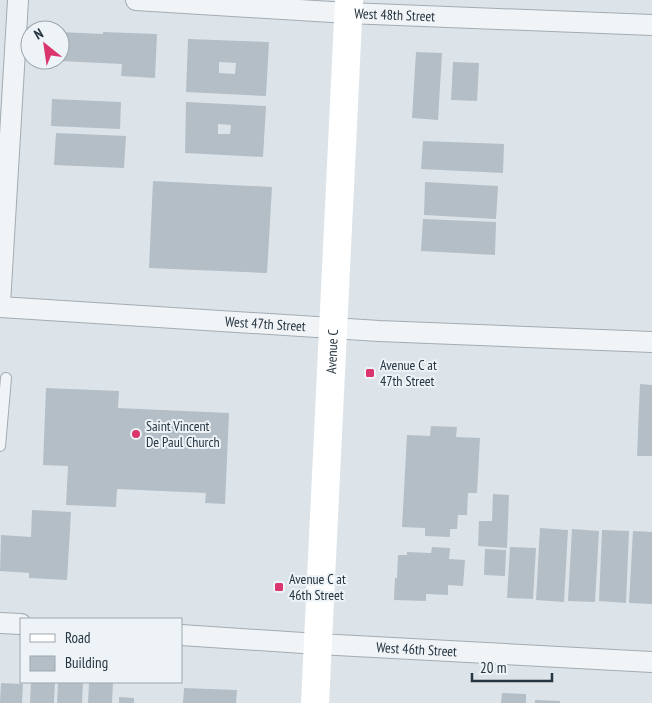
<svg xmlns="http://www.w3.org/2000/svg" width="652" height="703" font-family="'PT Sans Narrow',sans-serif">
<rect width="100%" height="100%" fill="#dde4e9"/>
<g fill="#b4bec6" fill-rule="evenodd">
<polygon points="60,32 103,34 103,32 157,34 155,78 121,76 122,64 60,61"/>
<path d="M188 39 269 42 266 96 186 92ZM219 62 236 63 235 74 219 73Z"/>
<polygon points="416,52 442,53 438,120 412,118"/>
<polygon points="453,62 479,63 477,101 451,100"/>
<polygon points="52,99 121,102 120,129 51,126"/>
<path d="M186 102 266 106 263 157 185 153ZM218 124 231 125 230 134H218Z"/>
<polygon points="56,133 126,136 124,168 54,165"/>
<polygon points="423,141 504,144 503,173 421,169"/>
<polygon points="153,181 272,187 267,273 149,268"/>
<polygon points="425,182 498,186 496,219 424,215"/>
<polygon points="423,219 496,222 495,255 421,251"/>
<polygon points="640,384 652,385 652,456 637,456"/>
<polygon points="46,388 119,391 118,408 229,413 225,504 205,503 206,493 117,489 116,507 66,505 68,466 43,465"/>
<polygon points="431,426 457,427 456,437 480,438 477,493 468,493 467,515 458,515 457,529 450,529 450,537 425,536 425,528 402,527 407,435 430,436"/>
<polygon points="493,494 509,495 507,548 478,546 479,521 492,521"/>
<polygon points="32,510 71,512 67,580 29,578 29,573 0,571 1,535 31,537"/>
<polygon points="540,528 568,530 564,602 536,600"/>
<polygon points="572,529 599,531 595,602 568,601"/>
<polygon points="602,530 629,531 626,603 599,601"/>
<polygon points="633,531 652,532 652,604 629,603"/>
<polygon points="432,547 450,548 449,559 465,560 463,586 448,585 448,595 426,594 426,601 394,600 395,578 397,578 398,555 407,555 407,552 431,553"/>
<polygon points="510,547 536,548 533,599 507,598"/>
<polygon points="485,549 506,550 505,576 484,575"/>
<polygon points="31,682 55,682 54,703 30,703"/>
<polygon points="58,682 83,682 82,703 57,703"/>
<polygon points="89,682 113,682 112,703 88,703"/>
<polygon points="1,683 23,684 22,703 0,703"/>
<polygon points="184,688 237,690 236,703 183,703"/>
<polygon points="502,693 526,694 526,703 501,703"/>
<polygon points="119,697 134,698 134,703 119,703"/>
<polygon points="535,700 560,701 560,703 535,703"/>
</g>
<g fill="none" stroke-linecap="round" stroke-linejoin="round">
<defs>
<polyline id="service" points="0,446 6,378"/>
<g id="minor">
<path id="s1" d="M136 0 348 13 652 25"/>
<polyline points="0,304 18,0"/>
<path id="s2" d="M0 307 379 331 652 342"/>
<polyline points="0,623 21,624"/>
<path id="s3" d="M181 635 318 644 652 662"/>
</g>
</defs>
<use href="#service" stroke="#a2acb3" stroke-width="12"/>
<use href="#minor" stroke="#a2acb3" stroke-width="22"/>
<use href="#service" stroke="#f1f4f7" stroke-width="10"/>
<use href="#minor" stroke="#f1f4f7" stroke-width="20"/>
<path stroke="#fff" stroke-width="28" id="s4" d="M315 703 349 0"/>
</g>
<g fill="#db356d" stroke="#edf3f6" stroke-width="2">
<rect x="365" y="368" width="10" height="10" rx="2.5"/>
<circle cx="136" cy="434" r="5"/>
<rect x="274" y="582" width="10" height="10" rx="2.5"/>
</g>
<g text-anchor="middle" stroke-width="4" stroke-linejoin="round" paint-order="stroke">
<g font-size="14" fill="#253541" stroke="#edf3f6">
<text dy="5" stroke="none"><textPath href="#s1" startOffset="259">West 48th Street</textPath></text>
<text dy="5" stroke="none"><textPath href="#s2" startOffset="266">West 47th Street</textPath></text>
<text dy="5" stroke="none"><textPath href="#s4" startOffset="352">Avenue C</textPath></text>
<text dy="5" stroke="none"><textPath href="#s3" startOffset="236">West 46th Street</textPath></text>
</g>
<g font-size="14" fill="#253541" stroke="#edf3f6" text-anchor="start">
<text x="380" y="370">Avenue C at<tspan x="380" dy="16">47th Street</tspan></text>
<text x="146" y="431">Saint Vincent<tspan x="146" dy="16">De Paul Church</tspan></text>
<text x="289" y="584">Avenue C at<tspan x="289" dy="16">46th Street</tspan></text>
</g>
</g>
<rect x="20" y="618" width="162" height="65" fill="#edf3f6" stroke="#9da7ae"/>
<rect x="30" y="634" width="25" height="8" fill="#ffffff" stroke="#9da7ae"/>
<text x="65" y="643" font-size="15" fill="#253541">Road</text>
<rect x="30" y="656" width="25" height="15" fill="#b4bec6" stroke="#9da7ae"/>
<text x="65" y="668" font-size="15" fill="#253541">Building</text>
<g transform="translate(45 45) rotate(330)"><circle r="24" fill="#edf3f6" stroke="#9da7ae"/>
<path d="M0-4L9 19L0 12L-9 19Z" fill="#db356d"/>
<text y="-8" font-size="14" font-weight="bold" text-anchor="middle" fill="#253541">N</text>
</g>
<path d="M472 673v8h80v-8" fill="none" stroke="#253541" stroke-width="2.5"/>
<text x="480" y="673" font-size="15" fill="#253541" stroke="#edf3f6" stroke-width="4" paint-order="stroke">20 m</text>
</svg>
